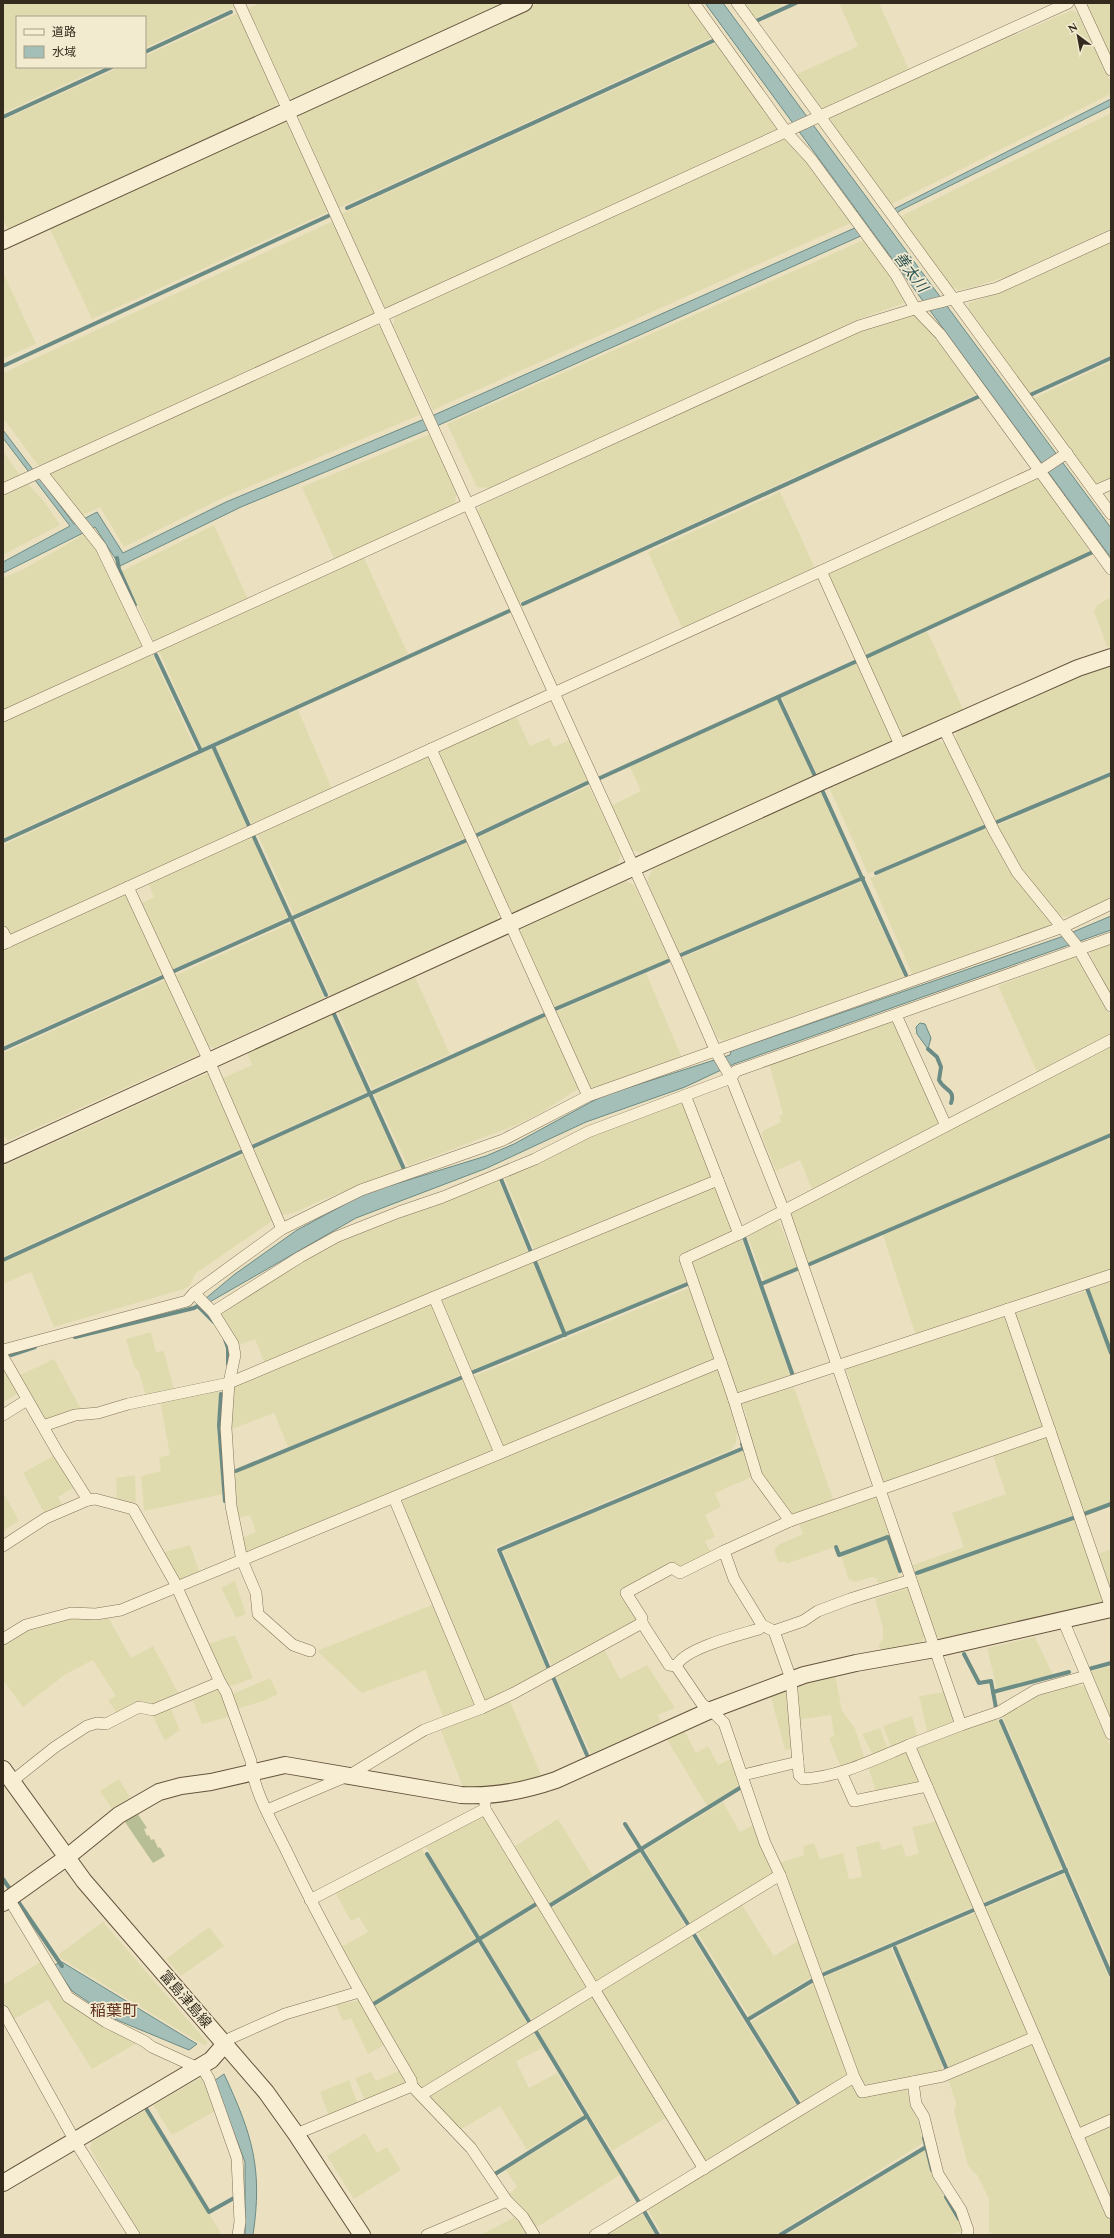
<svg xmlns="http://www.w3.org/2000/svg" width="1114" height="2238" font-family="Spectral,'Noto Sans JP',serif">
<rect width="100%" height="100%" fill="#ebe1c1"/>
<g fill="#e0dbaf">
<polygon points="3,3 233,3 235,7 145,48 145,17 17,17 17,67 103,67 3,113"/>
<polygon points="260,3 507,3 294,101 286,94 248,8"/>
<polygon points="538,3 692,3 716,36 339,208 299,119 301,113 305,109"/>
<polygon points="741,3 780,3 782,6 753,19"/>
<polygon points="839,3 879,3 910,72 828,110 822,108 795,75 858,46"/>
<polygon points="1089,3 1111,3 1111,61 1087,8"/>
<polygon points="1072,10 1078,14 1111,83 1111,94 890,205 842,140 829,117"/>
<polygon points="238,13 278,101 275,109 8,230 3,218 3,120 120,67 145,67 145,56"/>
<polygon points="720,41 781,131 394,307 385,307 341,214"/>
<polygon points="1111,113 1111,229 1008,276 974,287 958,290 946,283 899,217"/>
<polygon points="281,120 289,123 328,212 92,319 49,227"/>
<polygon points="783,138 789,141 804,156 853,222 433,410 393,325 395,315"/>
<polygon points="333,221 375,313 373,317 41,469 3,418 3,373"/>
<polygon points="866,239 907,297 905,303 859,319 491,488 477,487 447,424"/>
<polygon points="1111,241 1111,355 1028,393 968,310 969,303 998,293"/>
<polygon points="3,272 36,344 3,359"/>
<polygon points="912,313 922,318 979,393 519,603 478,512 480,506 860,330"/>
<polygon points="375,324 382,328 422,414 229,495 124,547 100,507 81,516 48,475"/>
<polygon points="1111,362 1111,480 1100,484 1093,484 1032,399"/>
<polygon points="430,434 457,492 454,506 335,560 302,487"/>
<polygon points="3,451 21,477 3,485"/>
<polygon points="1040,476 1095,550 863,657 828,579 830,571"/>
<polygon points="26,482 43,500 60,525 3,555 3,493"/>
<polygon points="780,492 816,570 683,630 648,552"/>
<polygon points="214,525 248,599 154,642 122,571"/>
<polygon points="86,533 110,569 146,646 3,711 3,578 24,569"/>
<polygon points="364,558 408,654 202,748 159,651"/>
<polygon points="1111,597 1111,648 1107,646 1094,611 1097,605"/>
<polygon points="927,631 964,711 907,736 903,736 899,733 864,660"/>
<polygon points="152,654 196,750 3,838 3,722"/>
<polygon points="860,662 893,738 890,743 818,776 782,698"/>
<polygon points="1111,664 1111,771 994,821 956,742 956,734 960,727 1069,677"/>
<polygon points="778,699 814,778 645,855 631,849 611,806 641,791 630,767"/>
<polygon points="298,710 333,791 253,827 216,747"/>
<polygon points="515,714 530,746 549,738 554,747 569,740 588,780 473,834 437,750"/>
<polygon points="934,739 946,744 984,825 868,874 829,787"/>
<polygon points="213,748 249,829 11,937 7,936 3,926 3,845"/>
<polygon points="429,755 466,837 294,915 257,833"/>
<polygon points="1111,776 1111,901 1079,914 1064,917 1059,914 1026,875 1007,849 996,826"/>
<polygon points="589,786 621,854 616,868 513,915 508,912 474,839"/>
<polygon points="821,790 860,878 679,954 647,881 653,868"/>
<polygon points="986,829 1008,869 1049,917 1051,923 1048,927 912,974 870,878"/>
<polygon points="251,836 288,917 171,970 140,904 154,897 148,883"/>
<polygon points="468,842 500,913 497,920 330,996 296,920"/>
<polygon points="624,880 634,885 669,959 551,1009 517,932 519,927"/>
<polygon points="861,882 904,977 723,1041 717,1037 681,958"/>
<polygon points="125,893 165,973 3,1046 3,948"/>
<polygon points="291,923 324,998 214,1048 205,1045 174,976"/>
<polygon points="1111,942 1111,997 1090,955 1091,951"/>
<polygon points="1074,957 1079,958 1094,983 1111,1018 1111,1035 1037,1072 998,986"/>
<polygon points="646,973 682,1058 594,1088 585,1085 553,1013"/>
<polygon points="415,977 450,1054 372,1089 338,1012"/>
<polygon points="167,979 197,1041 198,1055 7,1141 6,1137 3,1138 3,1053"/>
<polygon points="332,1014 367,1092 250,1145 221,1079 252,1065 247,1053"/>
<polygon points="547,1015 580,1088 542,1112 514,1126 408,1166 374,1094"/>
<polygon points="893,1019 942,1123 812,1189 800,1160 776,1171 761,1134 764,1130 781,1122 779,1116 783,1114 769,1063"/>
<polygon points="1111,1045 1111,1133 808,1264 790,1214 793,1210"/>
<polygon points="208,1073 242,1148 3,1257 3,1166"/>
<polygon points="369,1096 404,1171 324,1199 296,1212 285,1215 281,1214 252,1150"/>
<polygon points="683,1101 714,1177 535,1251 504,1176 589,1135"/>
<polygon points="1111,1138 1111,1272 916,1336 883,1235"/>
<polygon points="245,1154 273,1218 272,1221 196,1273 189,1286 184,1289 54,1327 31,1272 3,1284 3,1262"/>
<polygon points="498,1179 529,1254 265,1364 255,1339 239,1345 221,1318 221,1313 295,1265 339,1241"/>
<polygon points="717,1183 735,1233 681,1256 690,1281 566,1332 536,1259"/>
<polygon points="778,1219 797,1268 764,1281 747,1234"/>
<polygon points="741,1237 791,1378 740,1394 734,1391 689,1260"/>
<polygon points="533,1260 563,1333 469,1372 440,1302 442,1298"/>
<polygon points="1111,1282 1111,1347 1089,1289"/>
<polygon points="692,1287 717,1358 506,1448 500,1446 472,1377"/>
<polygon points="1086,1291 1111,1358 1111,1503 1082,1513 1014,1314"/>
<polygon points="430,1303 435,1305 463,1374 288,1447 274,1413 230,1430 232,1390 236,1383"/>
<polygon points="1007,1316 1047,1428 888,1483 884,1482 846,1369"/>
<polygon points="151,1332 156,1352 164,1351 174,1390 146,1396 139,1372 134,1366 126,1339"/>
<polygon points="54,1359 82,1411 48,1421 43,1420 18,1376"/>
<polygon points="3,1365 19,1393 3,1402"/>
<polygon points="714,1368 721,1372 735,1415 733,1416 737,1433 736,1443 731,1450 495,1548 547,1670 484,1703 400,1503 403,1497"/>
<polygon points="465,1378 495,1449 492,1454 249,1554 245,1553 242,1538 256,1532 250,1515 237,1519 234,1473"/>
<polygon points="794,1387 834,1502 794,1516 789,1515 762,1475 743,1419 747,1417 742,1403"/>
<polygon points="220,1391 217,1428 223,1494 144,1511 141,1476 161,1471 159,1457 170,1455 160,1401 206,1392"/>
<polygon points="1048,1434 1075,1515 915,1572 913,1565 964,1547 952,1513 1006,1494 992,1453"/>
<polygon points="745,1450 754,1476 715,1493 721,1507 705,1515 715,1537 705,1541 712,1554 624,1591 640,1619 553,1668 503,1551"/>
<polygon points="53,1456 56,1457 75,1487 58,1497 63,1506 46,1516 23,1473"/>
<polygon points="135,1475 136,1502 131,1504 117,1501 116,1478"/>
<polygon points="3,1492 19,1521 3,1531"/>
<polygon points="870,1496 876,1497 890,1535 840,1552 838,1546 786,1564 785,1561 779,1563 774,1550 778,1545 803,1534 798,1521"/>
<polygon points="1077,1519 1106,1603 946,1641 934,1635 915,1576"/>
<polygon points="887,1540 899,1573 896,1580 886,1584 877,1582 876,1578 871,1577 856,1582 849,1580 841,1556"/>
<polygon points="190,1545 200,1573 183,1581 177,1580 163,1554 164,1552"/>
<polygon points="1111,1549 1111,1597 1096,1555"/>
<polygon points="235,1581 246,1614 236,1618 221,1588"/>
<polygon points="908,1588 925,1637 918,1647 886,1651 878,1647 883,1638 883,1628 875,1599"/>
<polygon points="434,1604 476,1702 474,1707 444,1719 425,1670 362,1693 317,1651"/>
<polygon points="65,1617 108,1617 131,1658 153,1646 180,1696 118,1715 108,1700 116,1696 93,1660 66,1674 23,1707 3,1680 3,1646 25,1630"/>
<polygon points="235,1635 253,1678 232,1686 224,1684 206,1645"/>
<polygon points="1035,1637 1053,1675 997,1689 987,1648"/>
<polygon points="603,1647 620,1679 647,1665 675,1708 658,1715 661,1722 591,1754 555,1674"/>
<polygon points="1111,1666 1111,1724 1089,1672"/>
<polygon points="835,1673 842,1711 855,1728 865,1760 841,1768 829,1738 834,1736 831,1715 797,1720 795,1690 798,1683"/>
<polygon points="270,1678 278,1694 264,1701 236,1709 230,1695"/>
<polygon points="1076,1684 1085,1687 1111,1748 1111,1966 1002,1715 1036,1695"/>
<polygon points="216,1687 221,1689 232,1716 202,1724 191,1697"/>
<polygon points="783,1688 788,1691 794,1749 785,1750 770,1693"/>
<polygon points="946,1692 955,1720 954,1724 928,1735 919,1696"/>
<polygon points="509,1699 542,1777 500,1788 464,1790 440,1728"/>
<polygon points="170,1707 180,1730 165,1741 152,1715"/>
<polygon points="996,1715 1062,1868 980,1904 915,1752 920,1745"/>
<polygon points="912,1716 918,1738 892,1749 883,1726"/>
<polygon points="880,1728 888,1750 873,1755 862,1734"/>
<polygon points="684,1730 696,1753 708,1746 718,1765 732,1758 742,1784 707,1806 666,1738"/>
<polygon points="905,1750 909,1752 920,1782 877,1794 867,1764"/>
<polygon points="119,1779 130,1797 112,1809 100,1791"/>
<polygon points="723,1802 740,1832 756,1823 775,1874 692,1926 645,1850"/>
<polygon points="484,1813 539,1902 480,1938 424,1844"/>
<polygon points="558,1819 593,1876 547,1905 512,1848"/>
<polygon points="938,1821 975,1906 820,1973 779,1863 804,1855 803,1846 814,1843 820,1859 843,1853 849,1879 862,1877 856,1847 879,1841 882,1850 902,1844 906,1857 919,1853 912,1827"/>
<polygon points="420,1846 476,1940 370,2004 339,1948 368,1932 359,1917 351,1921 335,1892"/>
<polygon points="640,1853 687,1929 596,1985 550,1909"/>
<polygon points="1064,1874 1111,1982 1111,2117 1081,2130 983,1909"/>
<polygon points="741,1903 774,1956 801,1939 815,1975 749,2016 696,1930"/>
<polygon points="541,1905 590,1988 533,2023 482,1940"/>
<polygon points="977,1912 1030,2034 950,2070 897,1946"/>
<polygon points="103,1922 208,2043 205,2046 62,1959 59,1954"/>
<polygon points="209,1927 224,1946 181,1976 166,1959"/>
<polygon points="690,1934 798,2109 705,2165 599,1990"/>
<polygon points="478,1943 528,2025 423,2091 372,2008"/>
<polygon points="891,1948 942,2064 942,2073 868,2088 863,2085 822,1978"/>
<polygon points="42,1961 64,1997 137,2043 92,2069 48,2000 14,2019 3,2001 3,1985"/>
<polygon points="816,1982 850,2074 804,2105 751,2022"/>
<polygon points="591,1995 595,1996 669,2116 612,2151 536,2028"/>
<polygon points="360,2000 386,2044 368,2054 351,2018 343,2021 336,2005"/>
<polygon points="532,2030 543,2048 516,2061 529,2088 557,2073 583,2116 527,2150 500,2106 460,2130 429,2098 429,2095"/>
<polygon points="1031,2041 1035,2044 1111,2222 1111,2235 996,2235 989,2232 989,2199 977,2175 968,2166 954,2112 956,2102 947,2077"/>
<polygon points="401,2070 407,2081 404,2086 366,2102 355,2078 371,2072 376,2081"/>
<polygon points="204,2076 217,2110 172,2135 153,2105"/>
<polygon points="349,2080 357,2102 356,2105 329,2116 320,2092"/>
<polygon points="853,2083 860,2094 906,2087 911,2105 919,2123 923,2143 775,2235 663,2235 646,2207"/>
<polygon points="145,2110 222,2235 140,2235 90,2149 92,2141"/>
<polygon points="586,2120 620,2175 534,2229 509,2194 517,2187 506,2170"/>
<polygon points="1111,2122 1111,2208 1082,2135"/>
<polygon points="365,2133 377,2153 387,2147 401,2170 354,2199 327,2156"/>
<polygon points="925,2150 935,2181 963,2228 961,2232 937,2235 786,2235"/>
<polygon points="641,2211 656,2235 602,2235"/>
<polygon points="517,2216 531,2235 480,2235"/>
</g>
<polygon fill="#b7be95" points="135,1810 147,1828 144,1829 147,1836 149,1835 151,1840 154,1839 158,1848 160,1847 165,1856 153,1863 123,1819"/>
<g fill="#a4beb8" stroke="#6b8b85">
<polygon points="705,3 723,3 1111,528 1111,558"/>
<polygon points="1111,99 1111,106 901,210 890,218 886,213"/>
<polygon points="857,227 863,235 439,425 241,507 120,566 95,527 3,573 3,562 70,526 3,438 3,430 74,524 97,512 123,553 226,502 434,415"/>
<polygon points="1111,916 1111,930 734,1064 685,1087 586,1122 487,1168 356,1218 201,1307 199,1304 235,1274 297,1230 366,1193 486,1156 514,1144 602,1096 730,1055 731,1051 1061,937"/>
<polygon points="920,1023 925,1024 931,1038 928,1049 917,1034 916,1027"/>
<polygon points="62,1962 197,2044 189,2050 112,2018 72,1991 54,1965"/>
<path d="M224 2074C252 2134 263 2168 253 2235H245V2162L214 2081Z"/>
</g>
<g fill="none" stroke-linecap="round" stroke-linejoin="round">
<g stroke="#6b8b85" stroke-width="4">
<polyline points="756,21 796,3"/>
<polyline points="145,52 231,12"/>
<polyline points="3,117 112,67"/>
<polyline points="347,208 717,39"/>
<polyline points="3,366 328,216"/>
<polyline points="1030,395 1111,358"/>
<polyline points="117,558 119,569 135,605"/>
<polyline points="523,604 980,396"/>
<polyline points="156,655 201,751"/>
<polyline points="866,657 1095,551"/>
<polyline points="778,697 815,776"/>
<polyline points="213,746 250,828"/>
<polyline points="600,778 857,661"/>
<polyline points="823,792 906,975"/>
<polyline points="997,822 1111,774"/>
<polyline points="253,835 326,995"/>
<polyline points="475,836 587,783"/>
<polyline points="3,841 509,611"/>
<polyline points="876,873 984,827"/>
<polyline points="681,955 863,878"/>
<polyline points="172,972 467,840"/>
<polyline points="553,1010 668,961"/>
<polyline points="334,1014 404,1169"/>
<polyline points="3,1049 165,976"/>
<path d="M928 1049 937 1057 941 1067 939 1080C944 1091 956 1089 951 1103"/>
<polyline points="252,1147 544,1015"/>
<polyline points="501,1179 531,1252"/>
<polyline points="744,1237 793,1376"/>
<polyline points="534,1259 565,1335"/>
<polyline points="3,1260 243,1151"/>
<polyline points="810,1264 1111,1135"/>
<polyline points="761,1284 797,1269"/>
<polyline points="1087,1288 1111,1353"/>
<polyline points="198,1306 214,1322"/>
<polyline points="75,1337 194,1308 203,1303"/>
<polyline points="225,1339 228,1348 228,1364"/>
<polyline points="11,1355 35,1347"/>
<polyline points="471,1373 690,1283"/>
<polyline points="221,1394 219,1425 225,1501"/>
<polyline points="236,1471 463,1377"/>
<polyline points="1084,1514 1111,1504"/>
<polyline points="836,1547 839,1555 888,1537 900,1571"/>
<polyline points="917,1573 1076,1517"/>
<polyline points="964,1654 979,1683 991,1681 996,1708"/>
<polyline points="549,1669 499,1550 744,1448 742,1444"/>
<polyline points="1089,1669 1111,1663"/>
<polyline points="553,1677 587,1755"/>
<polyline points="993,1692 1069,1672"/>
<polyline points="1001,1721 1111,1975"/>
<polyline points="625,1824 689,1926"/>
<polyline points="427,1854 530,2023"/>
<polyline points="3,1879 12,1892"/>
<polyline points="15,1897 62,1966"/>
<polyline points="549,1906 743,1786"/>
<polyline points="982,1906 1066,1870"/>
<polyline points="693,1933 800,2106"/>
<polyline points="895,1948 947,2070"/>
<polyline points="822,1975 976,1909"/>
<polyline points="372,2005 538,1903"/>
<polyline points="747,2020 815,1979"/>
<polyline points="535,2030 640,2204"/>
<polyline points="147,2110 209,2212 234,2198"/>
<polyline points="924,2138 932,2170"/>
<polyline points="495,2174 587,2116"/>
<polyline points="946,2197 959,2219"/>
<polyline points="644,2211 658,2235"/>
<polyline points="780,2235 926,2147"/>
</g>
<defs>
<g id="street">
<polyline points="694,3 787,133 811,159 896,275 915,308 940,334 1111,569"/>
<polyline points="737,3 1111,514"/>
<polyline points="1080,3 1111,70"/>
<polyline points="1067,453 1040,471 554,693 677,962 717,1054 731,1078 784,1211 961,1725 909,1745 1111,2213"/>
<polyline points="42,473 101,547 150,649"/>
<polyline points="3,489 1068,3"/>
<polyline points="1095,491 1111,484"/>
<polyline points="821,571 901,747"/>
<polyline points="3,716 859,326 921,307 997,288 1111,236"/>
<polyline points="944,729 994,831 1017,872 1077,946 1111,1006"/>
<polyline points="128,887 209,1061 282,1229 194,1293 213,1312 233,1344 235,1355 229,1383 226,1428 231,1506 242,1560 256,1593 258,1614 293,1645 310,1651"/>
<polyline points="3,932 8,942"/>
<polyline points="3,944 554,693 239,3"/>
<polyline points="896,1015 946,1126"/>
<polyline points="588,1096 1063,927 1111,904"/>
<polyline points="718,1180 739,1234 1111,1040"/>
<polyline points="282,1229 361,1190 503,1140 588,1096 431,749"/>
<polyline points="1008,1309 1111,1608"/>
<polyline points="213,1312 300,1257 336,1237 399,1212 443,1197 535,1159 588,1132 731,1078 736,1071 1111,938"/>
<polyline points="3,1350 187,1301 194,1293"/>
<path d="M3 1357 57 1451 88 1500 95 1499 133 1509 174 1581 220 1682 226 1692 251 1761C252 1788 273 1824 285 1848 323 1928 366 2004 411 2080L412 2086 471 2148 507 2201 523 2217 534 2235"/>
<polyline points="721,1362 685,1259 739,1234"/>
<polyline points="734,1400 757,1476 790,1521"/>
<polyline points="3,1415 27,1400"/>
<polyline points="43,1426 75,1415 98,1413 128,1404 229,1383 434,1297"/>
<polyline points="500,1453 434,1297 718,1180 685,1095"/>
<polyline points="3,1546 46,1518 88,1500"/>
<polyline points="724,1551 790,1521 1050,1430"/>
<polyline points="1063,1620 1111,1734"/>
<path d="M642 1623V1618L626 1593 672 1568 680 1573 724 1551 734 1579 762 1625 774 1631 791 1679 799 1775 803 1779C840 1777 875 1759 909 1745"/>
<polyline points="774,1631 803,1621 818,1611 850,1599 911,1580"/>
<polyline points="3,1639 26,1625 71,1613 96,1614 121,1610 721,1362 734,1400 1111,1275"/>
<path d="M676 1666C685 1648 739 1635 759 1629L762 1625"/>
<polyline points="482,1708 514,1693 642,1623 669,1665 676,1666 702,1704 711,1710 724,1723 765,1843 780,1875 854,2077 595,2235"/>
<polyline points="961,1725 999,1712 1036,1690 1086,1676"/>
<polyline points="841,1772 854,1801 927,1786"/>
<polyline points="743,1775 798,1762"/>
<polyline points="11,1782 55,1747 87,1726 97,1723 106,1724 139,1707 153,1710 220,1682"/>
<polyline points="267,1810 350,1775 424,1730 482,1708 394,1498"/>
<polyline points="9,1899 68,1997 106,2022 144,2041 152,2047 198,2068"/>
<polyline points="310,1900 485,1809 485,1803"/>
<polyline points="3,2011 75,2141 134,2235"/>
<polyline points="225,2044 231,2038 285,2014 359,1992"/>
<polyline points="201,2066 209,2079 237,2158 240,2222 238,2235"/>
<polyline points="854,2077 862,2092 943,2076 1035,2037"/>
<polyline points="913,2082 916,2104 924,2117 938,2174 961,2210 968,2230 967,2235"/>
<polyline points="421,2095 594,1989 485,1809"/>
<polyline points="296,2134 412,2086"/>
<polyline points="1077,2135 1111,2120"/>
<polyline points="704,2169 594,1989 780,1875"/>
<polyline points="427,2235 507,2201"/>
</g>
<g id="secondary">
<polyline points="3,241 524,3"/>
<polyline points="3,1155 823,781 1078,668 1111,657"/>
<polyline points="3,1769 84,1881 266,2092 296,2134 362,2235"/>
<path d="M3 1903 66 1858 119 1815 159 1792 181 1786 211 1782 285 1765 461 1795C494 1797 524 1791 556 1780L711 1710 804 1675 856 1663 935 1649 1111 1609"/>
<polyline points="3,2183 211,2060 225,2044"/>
</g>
</defs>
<use href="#street" stroke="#84725a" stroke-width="12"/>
<use href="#secondary" stroke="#66533d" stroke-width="18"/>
<use href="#street" stroke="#f7eed4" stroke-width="11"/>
<use href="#secondary" stroke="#f7eed4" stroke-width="16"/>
</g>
<g text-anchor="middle" stroke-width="3.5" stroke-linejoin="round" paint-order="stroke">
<g font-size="14" fill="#342a1d" stroke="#f3ebd0">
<text transform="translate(186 1999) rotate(49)" y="5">富島津島線</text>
</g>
<g font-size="15" font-style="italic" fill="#2d5353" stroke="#f3ebd0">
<text transform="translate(911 272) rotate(53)" y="5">善太川</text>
</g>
<g font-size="16" fill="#5f301f" stroke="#f3ebd0">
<text x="114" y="2016">稲葉町</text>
</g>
</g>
<rect width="1114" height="2238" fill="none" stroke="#342a1d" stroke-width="8"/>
<rect x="16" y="16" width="130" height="52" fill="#f3ebd0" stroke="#a79e88"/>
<rect x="24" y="29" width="20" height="6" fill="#f7eed4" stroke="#a79e88"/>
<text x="52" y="36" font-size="12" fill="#342a1d">道路</text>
<rect x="24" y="46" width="20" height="12" fill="#a4beb8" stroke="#a79e88"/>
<text x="52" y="56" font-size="12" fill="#342a1d">水域</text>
<g transform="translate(1078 36) rotate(328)" stroke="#f3ebd0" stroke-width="3" paint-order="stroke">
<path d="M0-3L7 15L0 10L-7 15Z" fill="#342a1d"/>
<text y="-6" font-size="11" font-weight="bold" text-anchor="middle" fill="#342a1d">N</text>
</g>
</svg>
